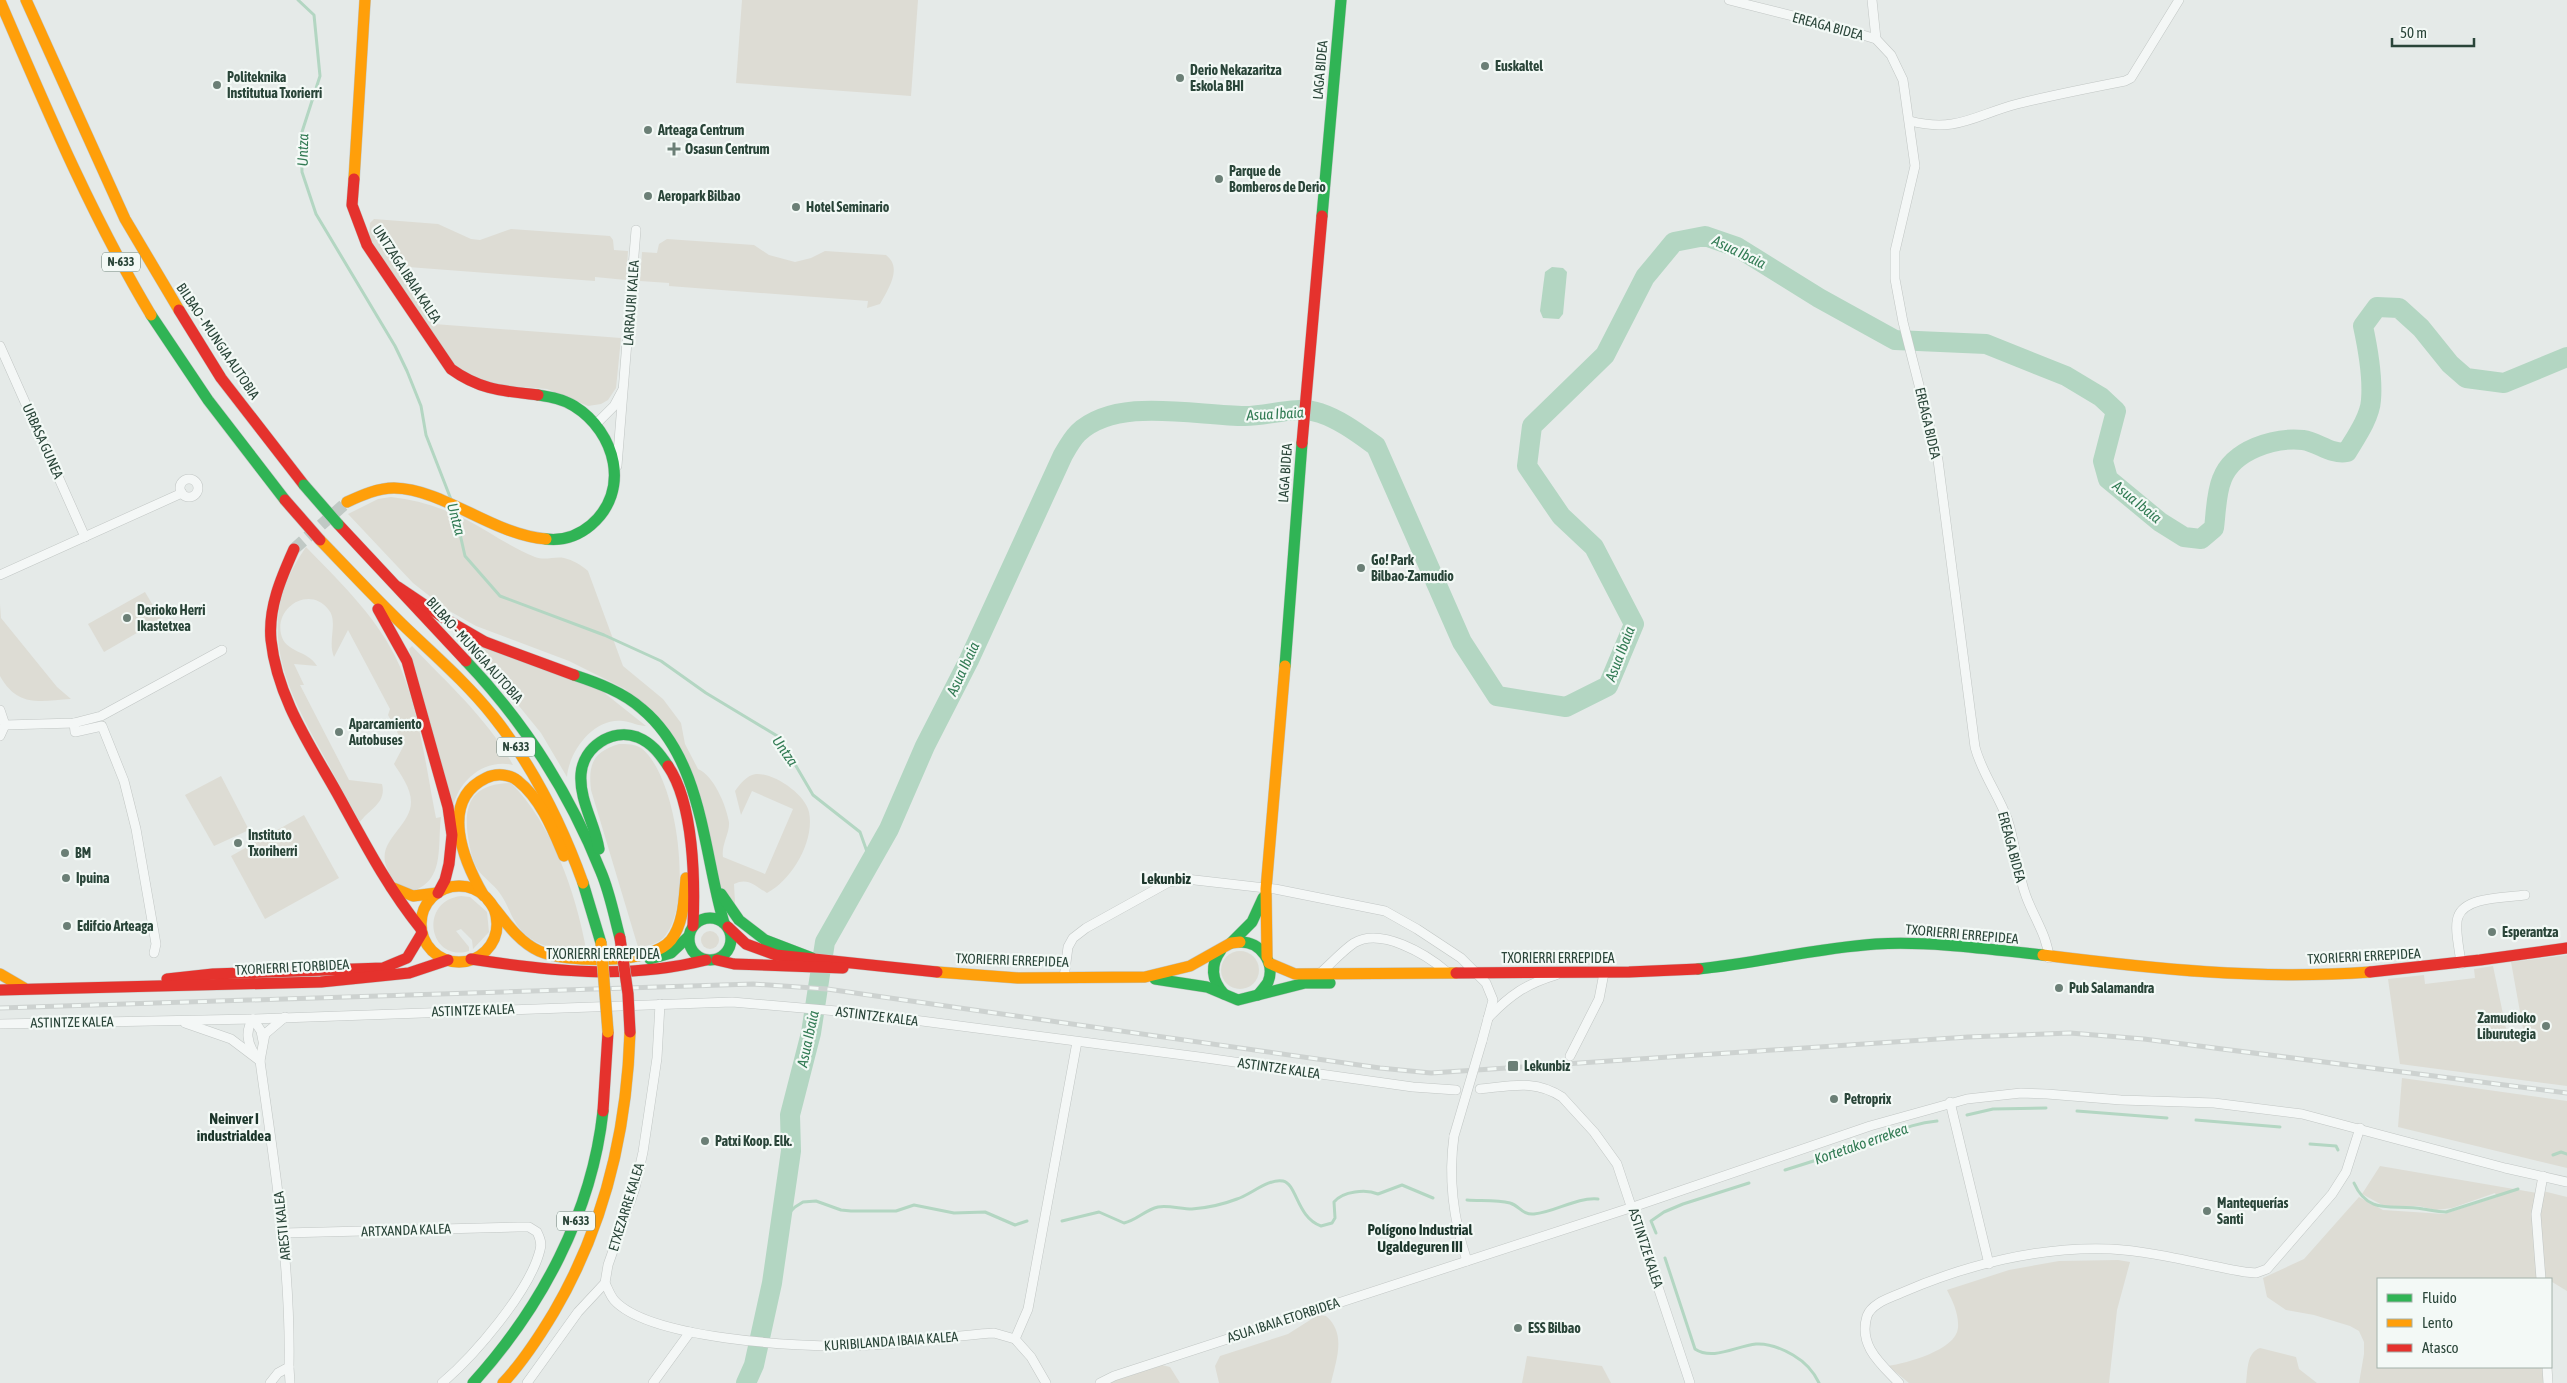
<svg xmlns="http://www.w3.org/2000/svg" width="2567" height="1383" font-family="'Asap Condensed',sans-serif">
<rect width="100%" height="100%" fill="#e5eae8"/>
<g fill="#dddcd4">
<polygon points="742,0 918,0 911,96 736,83"/>
<polygon points="374,219 438,224 471,239 480,240 511,229 610,236 613,240 614,250 628,251 626,280 595,277 595,281 408,267 404,271 405,281 410,288 421,292 417,300 434,324 621,338 616,388 608,400 601,404 588,406 547,389 487,384 476,380 454,365 369,237 370,223"/>
<path d="M667 239 754 245 769 255 795 262 811 258 825 251 886 255C903 268 888 289 880 304L867 308 868 301 669 286V283L640 281 642 252 657 253 659 244Z"/>
<path d="M391 497C418 500 443 508 467 520 490 532 510 547 535 557 545 561 555 556 564 558 573 560 581 565 588 571L623 666 663 699 681 723 685 744 698 769C714 776 726 805 729 822 730 833 721 845 723 857L765 874 793 809 752 791 741 815 735 791C740 784 747 775 756 774 774 773 805 794 809 812 815 841 792 880 767 893 755 886 748 877 734 884L736 921 728 914 688 762 625 689 569 661 476 626 446 609 413 583 348 514 378 499Z"/>
<path d="M306 547C338 580 374 614 395 656 418 701 426 768 436 818L441 817C437 846 446 882 410 892 398 885 392 881 387 868 375 841 411 827 411 802 411 788 401 775 394 764L404 745 388 715 390 709 348 630 334 657C327 641 339 621 328 609 310 586 275 606 281 634 285 653 308 650 317 666L294 664 304 685H300L349 780 382 784C387 803 369 809 360 822 345 795 331 769 316 742 279 674 257 617 306 547Z"/>
<polygon points="145,592 161,619 104,652 88,624"/>
<path d="M0 604 1 618 57 687 71 699C40 701 18 708 0 676Z"/>
<path d="M465 640 602 691 646 726C638 726 632 722 623 721 594 717 569 751 567 777L541 733Z"/>
<path d="M412 646C447 683 488 719 513 765 485 758 458 780 453 808L409 649Z"/>
<path d="M619 744C627 744 635 744 641 748 677 775 694 902 665 936 659 944 647 946 638 947L591 790C588 764 593 752 619 744Z"/>
<polygon points="221,776 249,830 214,846 185,795"/>
<path d="M511 783C552 824 576 893 586 949 565 950 542 950 525 934 512 923 509 905 499 892 493 884 484 878 478 870 472 860 470 849 468 837 463 802 473 784 511 783Z"/>
<polygon points="304,815 339,878 265,919 231,856"/>
<path d="M461 896 470 897 487 912 489 932 473 949 472 940 461 929 456 931 469 947V951C429 963 418 901 461 896Z"/>
<circle cx="710" cy="940" r="9"/>
<circle cx="1240" cy="970" r="19"/>
<polygon points="2567,955 2567,1086 2400,1064 2388,979 2424,975 2425,984 2475,978 2474,969 2493,966 2508,1038 2524,1034 2511,962"/>
<polygon points="2402,1078 2567,1101 2567,1168 2398,1127"/>
<polygon points="2380,1166 2537,1193 2537,1279 2378,1279 2378,1367 2543,1367 2544,1383 2359,1383 2364,1354 2364,1342 2359,1331 2350,1326 2314,1315 2286,1310 2267,1297 2263,1278 2304,1259 2359,1197 2383,1210 2444,1214 2497,1197 2495,1193 2452,1208 2436,1210 2418,1206 2384,1206 2362,1194"/>
<polygon points="2543,1191 2567,1197 2567,1291 2544,1277 2540,1207"/>
<path d="M2118 1260 2130 1262 2117 1310 2109 1383H1909L1888 1366C1907 1363 1956 1350 1958 1328 1959 1314 1953 1302 1947 1290L2009 1270 2059 1261Z"/>
<path d="M1318 1315 1326 1316C1347 1334 1336 1360 1331 1383H1219L1215 1366 1220 1356 1288 1334Z"/>
<path d="M2260 1348 2296 1357 2299 1369 2317 1383H2246C2248 1371 2246 1353 2260 1348Z"/>
<polygon points="1527,1356 1602,1366 1611,1383 1522,1383"/>
<polygon points="1162,1365 1170,1367 1180,1383 1108,1383"/>
</g>
<polygon fill="#b3d6c2" points="1552,267 1563,268 1567,272 1563,314 1559,319 1543,318 1540,311 1545,272"/>
<g fill="none" stroke-linecap="round" stroke-linejoin="round">
<g stroke="#b3d6c2" stroke-width="3">
<polyline points="298,0 314,15 320,76 301,135 302,172 316,214 395,346 407,371 421,406 426,435 452,502"/>
<polyline points="455,512 465,556 500,596 604,635 661,661 706,693 779,737 813,795 860,832 871,863"/>
<polyline points="2077,1111 2167,1118"/>
<polyline points="1967,1115 1993,1109 2046,1108"/>
<polyline points="2196,1120 2280,1127"/>
<polyline points="2310,1144 2336,1146 2338,1150"/>
<polyline points="2553,1155 2561,1152 2567,1154"/>
<path d="M1785 1170C1814 1161 1843 1152 1871 1141 1894 1133 1912 1123 1937 1121"/>
<path d="M2354 1183C2369 1217 2395 1203 2423 1209 2431 1210 2436 1212 2446 1212L2518 1189"/>
<path d="M1467 1200C1480 1201 1497 1200 1510 1203 1520 1206 1522 1215 1534 1214 1556 1212 1576 1197 1598 1199"/>
<path d="M1062 1221 1099 1212 1124 1223C1137 1220 1145 1210 1158 1207 1168 1205 1181 1209 1192 1209 1206 1208 1224 1204 1237 1199 1250 1195 1269 1178 1283 1181 1297 1184 1297 1218 1321 1226L1332 1223 1335 1218 1334 1202C1343 1191 1366 1189 1378 1194L1402 1185 1433 1198"/>
<polyline points="780,1222 795,1207 803,1202 816,1201 841,1210 851,1211 896,1211 914,1205 954,1213 985,1212 1015,1225 1027,1221"/>
<polyline points="1656,1233 1651,1221 1664,1212 1683,1204 1749,1183"/>
<path d="M1665 1258 1695 1349C1713 1361 1736 1346 1756 1344 1769 1343 1781 1348 1793 1355 1805 1362 1813 1370 1819 1383"/>
</g>
<path stroke="#b3d6c2" stroke-width="20" d="M746 1383 754 1365 772 1283 791 1151 790 1115 811 1033 825 942 889 829 925 746 969 660 1063 455C1067 448 1072 439 1078 433 1117 396 1195 416 1245 416 1270 416 1295 405 1320 413 1341 420 1359 434 1376 446L1462 642 1497 696 1566 707 1608 686 1634 624 1594 547 1561 516 1527 466 1532 426 1605 355 1645 277 1674 242 1705 236 1737 247 1819 298 1895 340 1986 344 2066 376 2101 397 2116 411 2103 461 2108 479 2160 522 2184 537 2201 539 2214 528C2216 513 2216 493 2222 479 2233 450 2274 437 2303 440 2318 442 2331 455 2347 452 2356 437 2370 417 2371 400 2373 376 2368 349 2363 326L2377 307 2399 308 2421 328 2450 364 2466 378 2504 383 2567 357"/>
<polyline stroke="#c0c9c5" stroke-width="12" stroke-dasharray="12 6" stroke-linecap="butt" points="294,549 347,502"/>
<defs>
<g id="street">
<path d="M1729 0 1833 26 1876 39 1891 55 1903 80 1915 166 1895 251V279L1903 322 1938 460 1975 747C1982 774 1999 795 2008 821 2016 846 2017 872 2026 896 2034 918 2047 935 2049 958"/>
<polyline points="1872,0 1876,39"/>
<path d="M1910 121C1957 133 1975 115 2017 104 2053 95 2089 88 2125 81L2131 78 2179 0"/>
<polyline points="0,346 85,537"/>
<polyline points="596,424 614,406 622,391"/>
<polyline points="617,466 636,230"/>
<circle cx="189" cy="488" r="9"/>
<polyline points="0,575 182,493"/>
<polyline points="0,710 5,725 0,736"/>
<polyline points="74,723 75,732 102,726 124,781 136,829 156,944 154,953"/>
<polyline points="5,725 74,723 101,716 222,650"/>
<path d="M2461 964C2460 951 2454 929 2458 917 2465 896 2506 898 2525 895"/>
<path d="M1319 974C1330 965 1342 951 1354 943 1381 927 1426 954 1447 972"/>
<polyline points="1064,978 1068,947 1073,938 1086,928 1169,882 1186,879 1275,889 1385,911 1417,929 1461,958 1486,983 1493,1000 1482,1041"/>
<path d="M1488 1018C1510 995 1526 984 1556 975"/>
<path d="M253 1019C245 1031 247 1042 255 1055"/>
<polyline points="253,1019 261,1031 263,1041"/>
<polyline points="185,1023 231,1039 260,1061"/>
<polyline points="0,1024 253,1019 732,1002 860,1013 1199,1057 1413,1087 1456,1090"/>
<polyline points="1570,1056 1599,999 1604,973"/>
<path d="M1480 1089C1511 1086 1535 1079 1562 1097L1594 1132 1617 1164 1690 1383"/>
<polyline points="1950,1102 1989,1264"/>
<path d="M1454 1136C1448 1179 1453 1219 1467 1261"/>
<path d="M284 1233 518 1227H529L537 1232C540 1238 542 1243 540 1250 530 1291 474 1356 442 1383"/>
<polyline points="2541,1279 2536,1214 2543,1176"/>
<path d="M605 1283C608 1289 610 1295 614 1300 649 1339 799 1347 850 1346 898 1345 946 1336 994 1333L1015 1339"/>
<polyline points="289,1367 290,1383"/>
<polyline points="2547,1367 2548,1383"/>
<path d="M270 1383 278 1373 289 1367C291 1264 274 1163 260 1061L265 1034 285 1017"/>
<polyline points="527,1383 578,1312 605,1283 608,1265 635,1188 643,1152 657,1058 660,1004"/>
<polyline points="653,1383 690,1332"/>
<polyline points="1046,1383 1031,1357 1015,1339 1028,1309 1077,1042"/>
<polyline points="1100,1383 1114,1376 1633,1207 1870,1126 1967,1099 2021,1093 2047,1094 2121,1100 2214,1103 2302,1114 2505,1168 2567,1182"/>
<path d="M1899 1383C1881 1364 1858 1346 1867 1316 1872 1303 1890 1298 1901 1293 1965 1265 2040 1246 2111 1249 2152 1251 2204 1265 2245 1272L2256 1273 2267 1269 2332 1194 2346 1172 2360 1128"/>
</g>
<g id="fast">
<polyline points="1322,216 1341,0"/>
<polyline points="151,315 208,400 285,500"/>
<path d="M538 395C550 397 563 399 574 406 616 432 631 491 591 525 578 536 563 541 546 539"/>
<path d="M466 661C524 722 570 794 601 872 610 893 614 916 620 938"/>
<polyline points="1285,666 1302,443"/>
<path d="M574 675C598 683 623 692 642 709 703 760 703 852 724 923"/>
<path d="M599 849C595 824 579 800 581 774 583 747 612 728 637 737 652 743 660 754 668 766"/>
<polyline points="583,883 601,943"/>
<polyline points="721,894 739,920 765,940 812,958"/>
<circle cx="710" cy="939" r="21"/>
<path d="M1240 942C1260 941 1276 963 1268 982 1266 986 1261 991 1258 995"/>
<polyline points="1231,943 1252,922 1263,898"/>
<path d="M1221 950C1210 965 1211 980 1224 994"/>
<polyline points="650,959 671,953 688,937"/>
<path d="M1698 969C1758 963 1816 948 1876 944 1931 941 1988 949 2043 955"/>
<polyline points="1155,979 1207,987 1238,1000 1305,983 1330,983"/>
<path d="M473 1383C541 1308 592 1213 603 1111"/>
</g>
<g id="slow">
<polyline points="26,0 125,219 179,310"/>
<path d="M0 1C46 108 91 215 151 315"/>
<polyline points="354,179 365,0"/>
<path d="M347 502C362 495 378 488 394 488 444 489 493 535 546 539"/>
<path d="M320 540C347 568 374 597 402 624 433 654 466 682 493 716 533 766 561 822 583 883"/>
<circle cx="459" cy="924" r="38"/>
<polyline points="391,887 413,896 437,893"/>
<path d="M484 896C464 862 438 801 486 778 496 773 510 774 518 781 541 799 553 830 564 856"/>
<path d="M488 900C503 918 517 941 539 951 565 963 651 965 671 940 684 923 684 898 686 878"/>
<path d="M2043 955C2155 969 2258 980 2370 972"/>
<polyline points="1267,957 1266,889 1285,666"/>
<polyline points="1269,963 1295,974 1456,973"/>
<polyline points="937,972 1018,978 1145,977 1190,966 1231,943 1240,942"/>
<polyline points="0,974 24,988"/>
<path d="M503 1383C523 1362 539 1337 554 1312 605 1225 627 1131 630 1032"/>
</g>
<g id="jam">
<path d="M354 179 352 205 367 245 451 369C480 390 503 391 538 395"/>
<polyline points="179,310 221,378 304,485"/>
<polyline points="1302,443 1322,216"/>
<polyline points="338,524 466,661"/>
<path d="M294 549C281 578 268 608 271 640 277 697 310 745 337 793 363 840 387 887 421 929"/>
<polyline points="398,587 447,620 485,642 574,675"/>
<polyline points="378,609 407,661 448,807 452,835 449,864 445,880 438,893"/>
<path d="M668 766C694 804 695 881 693 926"/>
<polyline points="728,927 746,944 776,955 937,972"/>
<path d="M471 959C550 971 627 980 706 960"/>
<polyline points="717,960 734,964 843,968"/>
<polyline points="2370,972 2480,960 2567,948"/>
<polyline points="1456,973 1629,972 1698,969"/>
<polyline points="167,979 213,974 383,968 407,958 422,933"/>
<polyline points="0,990 321,982 409,973 448,960"/>
<polyline points="603,1111 608,1032"/>
</g>
</defs>
<use href="#street" stroke="#c1c6c4" stroke-width="10"/>
<use href="#fast" stroke="#c1c6c4" stroke-width="12"/>
<use href="#slow" stroke="#c1c6c4" stroke-width="12"/>
<use href="#jam" stroke="#c1c6c4" stroke-width="12"/>
<use href="#street" stroke="#f4f7f6" stroke-width="9"/>
<use href="#fast" stroke="#30b455" stroke-width="11"/>
<use href="#slow" stroke="#ff9f0a" stroke-width="11"/>
<use href="#jam" stroke="#e5322d" stroke-width="11"/>
<defs>
<polyline id="rail" points="0,1008 753,984 827,989 1380,1068 1431,1073 1968,1037 2070,1033 2144,1039 2567,1093"/>
</defs>
<use href="#rail" stroke="#cdd2d0" stroke-width="5"/>
<use href="#rail" stroke="#f3f9f6" stroke-width="3" stroke-dasharray="9" stroke-linecap="butt"/>
<defs>
<polyline id="street-bridge" points="1454,1136 1482,1041"/>
<polyline id="fast-bridge" points="304,485 338,524"/>
<polyline id="slow-bridge" points="601,943 608,1032"/>
<g id="jam-bridge">
<polyline points="285,500 320,540"/>
<polyline points="620,938 628,994 630,1032"/>
</g>
</defs>
<use href="#street-bridge" stroke="#c1c6c4" stroke-width="10" stroke-linecap="butt"/>
<use href="#fast-bridge" stroke="#b7bfbb" stroke-width="12" stroke-linecap="butt"/>
<use href="#slow-bridge" stroke="#b7bfbb" stroke-width="12" stroke-linecap="butt"/>
<use href="#jam-bridge" stroke="#b7bfbb" stroke-width="12" stroke-linecap="butt"/>
<use href="#street-bridge" stroke="#f4f7f6" stroke-width="9"/>
<use href="#fast-bridge" stroke="#30b455" stroke-width="11"/>
<use href="#slow-bridge" stroke="#ff9f0a" stroke-width="11"/>
<use href="#jam-bridge" stroke="#e5322d" stroke-width="11"/>
</g>
<g fill="#6b7f76" stroke="#f3f9f6" stroke-width="2">
<circle cx="1485" cy="66" r="5"/>
<circle cx="1180" cy="78" r="5"/>
<circle cx="217" cy="85" r="5"/>
<circle cx="648" cy="130" r="5"/>
<path d="M671.5 141.5h5v5h5v5h-5v5h-5v-5h-5v-5h5z"/>
<circle cx="1219" cy="179" r="5"/>
<circle cx="648" cy="196" r="5"/>
<circle cx="796" cy="207" r="5"/>
<circle cx="1361" cy="568" r="5"/>
<circle cx="127" cy="618" r="5"/>
<circle cx="339" cy="732" r="5"/>
<circle cx="238" cy="843" r="5"/>
<circle cx="65" cy="853" r="5"/>
<circle cx="66" cy="878" r="5"/>
<circle cx="67" cy="926" r="5"/>
<circle cx="2492" cy="932" r="5"/>
<circle cx="2059" cy="988" r="5"/>
<circle cx="2546" cy="1026" r="5"/>
<rect x="1507" y="1060" width="12" height="12" rx="2.5"/>
<circle cx="1834" cy="1099" r="5"/>
<circle cx="705" cy="1141" r="5"/>
<circle cx="2207" cy="1211" r="5"/>
<circle cx="1518" cy="1328" r="5"/>
</g>
<g text-anchor="middle" stroke-width="4.5" stroke-linejoin="round" paint-order="stroke">
<g fill="#f3f9f6" stroke="#667b72" stroke-width="1">
<rect x="102" y="252.5" width="38" height="19" rx="4"/>
<rect x="497" y="737.5" width="38" height="19" rx="4"/>
<rect x="557" y="1211.5" width="38" height="19" rx="4"/>
</g>
<g font-size="12" font-weight="bold" fill="#2a4539">
<text x="121" y="266">N-633</text>
<text x="516" y="751">N-633</text>
<text x="576" y="1225">N-633</text>
</g>
<g font-size="14" fill="#2a4539" stroke="#f3f9f6">
<text transform="translate(1828 26) rotate(15)" y="5">EREAGA BIDEA</text>
<text transform="translate(1320 70) rotate(-85)" y="5">LAGA BIDEA</text>
<text transform="translate(407 274) rotate(57)" y="5">UNTZAGA IBAIA KALEA</text>
<text transform="translate(631 303) rotate(-86)" y="5">LARRAURI KALEA</text>
<text transform="translate(218 341) rotate(56)" y="5">BILBAO - MUNGIA AUTOBIA</text>
<text transform="translate(1928 423) rotate(77)" y="5">EREAGA BIDEA</text>
<text transform="translate(43 441) rotate(66)" y="5">URBASA GUNEA</text>
<text transform="translate(1285 473) rotate(-86)" y="5">LAGA BIDEA</text>
<text transform="translate(475 650) rotate(48)" y="5">BILBAO - MUNGIA AUTOBIA</text>
<text transform="translate(2012 847) rotate(75)" y="5">EREAGA BIDEA</text>
<text transform="translate(1962 934) rotate(5)" y="5">TXORIERRI ERREPIDEA</text>
<text x="603" y="959">TXORIERRI ERREPIDEA</text>
<text transform="translate(2364 956) rotate(-3)" y="5">TXORIERRI ERREPIDEA</text>
<text x="1558" y="963">TXORIERRI ERREPIDEA</text>
<text transform="translate(1012 960) rotate(2)" y="5">TXORIERRI ERREPIDEA</text>
<text transform="translate(292 967) rotate(-3)" y="5">TXORIERRI ETORBIDEA</text>
<text transform="translate(473 1010) rotate(-2)" y="5">ASTINTZE KALEA</text>
<text transform="translate(877 1016) rotate(7)" y="5">ASTINTZE KALEA</text>
<text transform="translate(72 1022) rotate(-1)" y="5">ASTINTZE KALEA</text>
<text transform="translate(1279 1068) rotate(8)" y="5">ASTINTZE KALEA</text>
<text transform="translate(626 1207) rotate(-73)" y="5">ETXEZARRE KALEA</text>
<text transform="translate(282 1226) rotate(-96)" y="5">ARESTI KALEA</text>
<text transform="translate(406 1230) rotate(-2)" y="5">ARTXANDA KALEA</text>
<text transform="translate(1646 1248) rotate(72)" y="5">ASTINTZE KALEA</text>
<text transform="translate(1283 1320) rotate(-18)" y="5">ASUA IBAIA ETORBIDEA</text>
<text transform="translate(891 1341) rotate(-4)" y="5">KURIBILANDA IBAIA KALEA</text>
</g>
<g font-size="14" font-weight="bold" fill="#2a4539" stroke="#f3f9f6" text-anchor="start">
<text x="1495" y="71">Euskaltel</text>
<text x="1190" y="75">Derio Nekazaritza<tspan x="1190" dy="16">Eskola BHI</tspan></text>
<text x="227" y="82">Politeknika<tspan x="227" dy="16">Institutua Txorierri</tspan></text>
<text x="658" y="135">Arteaga Centrum</text>
<text x="685" y="154">Osasun Centrum</text>
<text x="1229" y="176">Parque de<tspan x="1229" dy="16">Bomberos de Derio</tspan></text>
<text x="658" y="201">Aeropark Bilbao</text>
<text x="806" y="212">Hotel Seminario</text>
<text x="1371" y="565">Go! Park<tspan x="1371" dy="16">Bilbao-Zamudio</tspan></text>
<text x="137" y="615">Derioko Herri<tspan x="137" dy="16">Ikastetxea</tspan></text>
<text x="349" y="729">Aparcamiento<tspan x="349" dy="16">Autobuses</tspan></text>
<text x="248" y="840">Instituto<tspan x="248" dy="16">Txoriherri</tspan></text>
<text x="75" y="858">BM</text>
<text x="76" y="883">Ipuina</text>
<text x="77" y="931">Edifcio Arteaga</text>
<text x="2502" y="937">Esperantza</text>
<text x="2069" y="993">Pub Salamandra</text>
<text x="2536" y="1023" text-anchor="end">Zamudioko<tspan x="2536" dy="16">Liburutegia</tspan></text>
<text x="1524" y="1071">Lekunbiz</text>
<text x="1844" y="1104">Petroprix</text>
<text x="715" y="1146">Patxi Koop. Elk.</text>
<text x="2217" y="1208">Mantequerías<tspan x="2217" dy="16">Santi</tspan></text>
<text x="1528" y="1333">ESS Bilbao</text>
</g>
<g font-size="15" font-style="italic" fill="#327b54" stroke="#f3f9f6">
<text transform="translate(303 150) rotate(-89)" y="5">Untza</text>
<text transform="translate(1739 252) rotate(26)" y="5">Asua Ibaia</text>
<text transform="translate(1275 414) rotate(-3)" y="5">Asua Ibaia</text>
<text transform="translate(2137 502) rotate(39)" y="5">Asua Ibaia</text>
<text transform="translate(456 519) rotate(74)" y="5">Untza</text>
<text transform="translate(1620 654) rotate(-69)" y="5">Asua Ibaia</text>
<text transform="translate(963 669) rotate(-65)" y="5">Asua Ibaia</text>
<text transform="translate(785 751) rotate(55)" y="5">Untza</text>
<text transform="translate(808 1039) rotate(-78)" y="5">Asua Ibaia</text>
<text transform="translate(1861 1144) rotate(-19)" y="5">Kortetako errekea</text>
</g>
<g font-size="15" font-weight="bold" fill="#1c362b" stroke="#f3f9f6">
<text x="1166" y="884">Lekunbiz</text>
<text x="234" y="1124">Neinver I<tspan x="234" dy="17">industrialdea</tspan></text>
<text x="1420" y="1235">Polígono Industrial<tspan x="1420" dy="17">Ugaldeguren III</tspan></text>
</g>
</g>
<rect x="2377" y="1278" width="175" height="90" fill="#f3f9f6" stroke="#a3b1aa"/>
<rect x="2387" y="1294" width="25" height="8" fill="#30b455" stroke="#a3b1aa"/>
<text x="2422" y="1303" font-size="15" fill="#2a4539">Fluido</text>
<rect x="2387" y="1319" width="25" height="8" fill="#ff9f0a" stroke="#a3b1aa"/>
<text x="2422" y="1328" font-size="15" fill="#2a4539">Lento</text>
<rect x="2387" y="1344" width="25" height="8" fill="#e5322d" stroke="#a3b1aa"/>
<text x="2422" y="1353" font-size="15" fill="#2a4539">Atasco</text>
<path d="M2392 38v8h82v-8" fill="none" stroke="#2a4539" stroke-width="2.5"/>
<text x="2400" y="38" font-size="15" fill="#2a4539" stroke="#f3f9f6" stroke-width="4" paint-order="stroke">50 m</text>
</svg>
